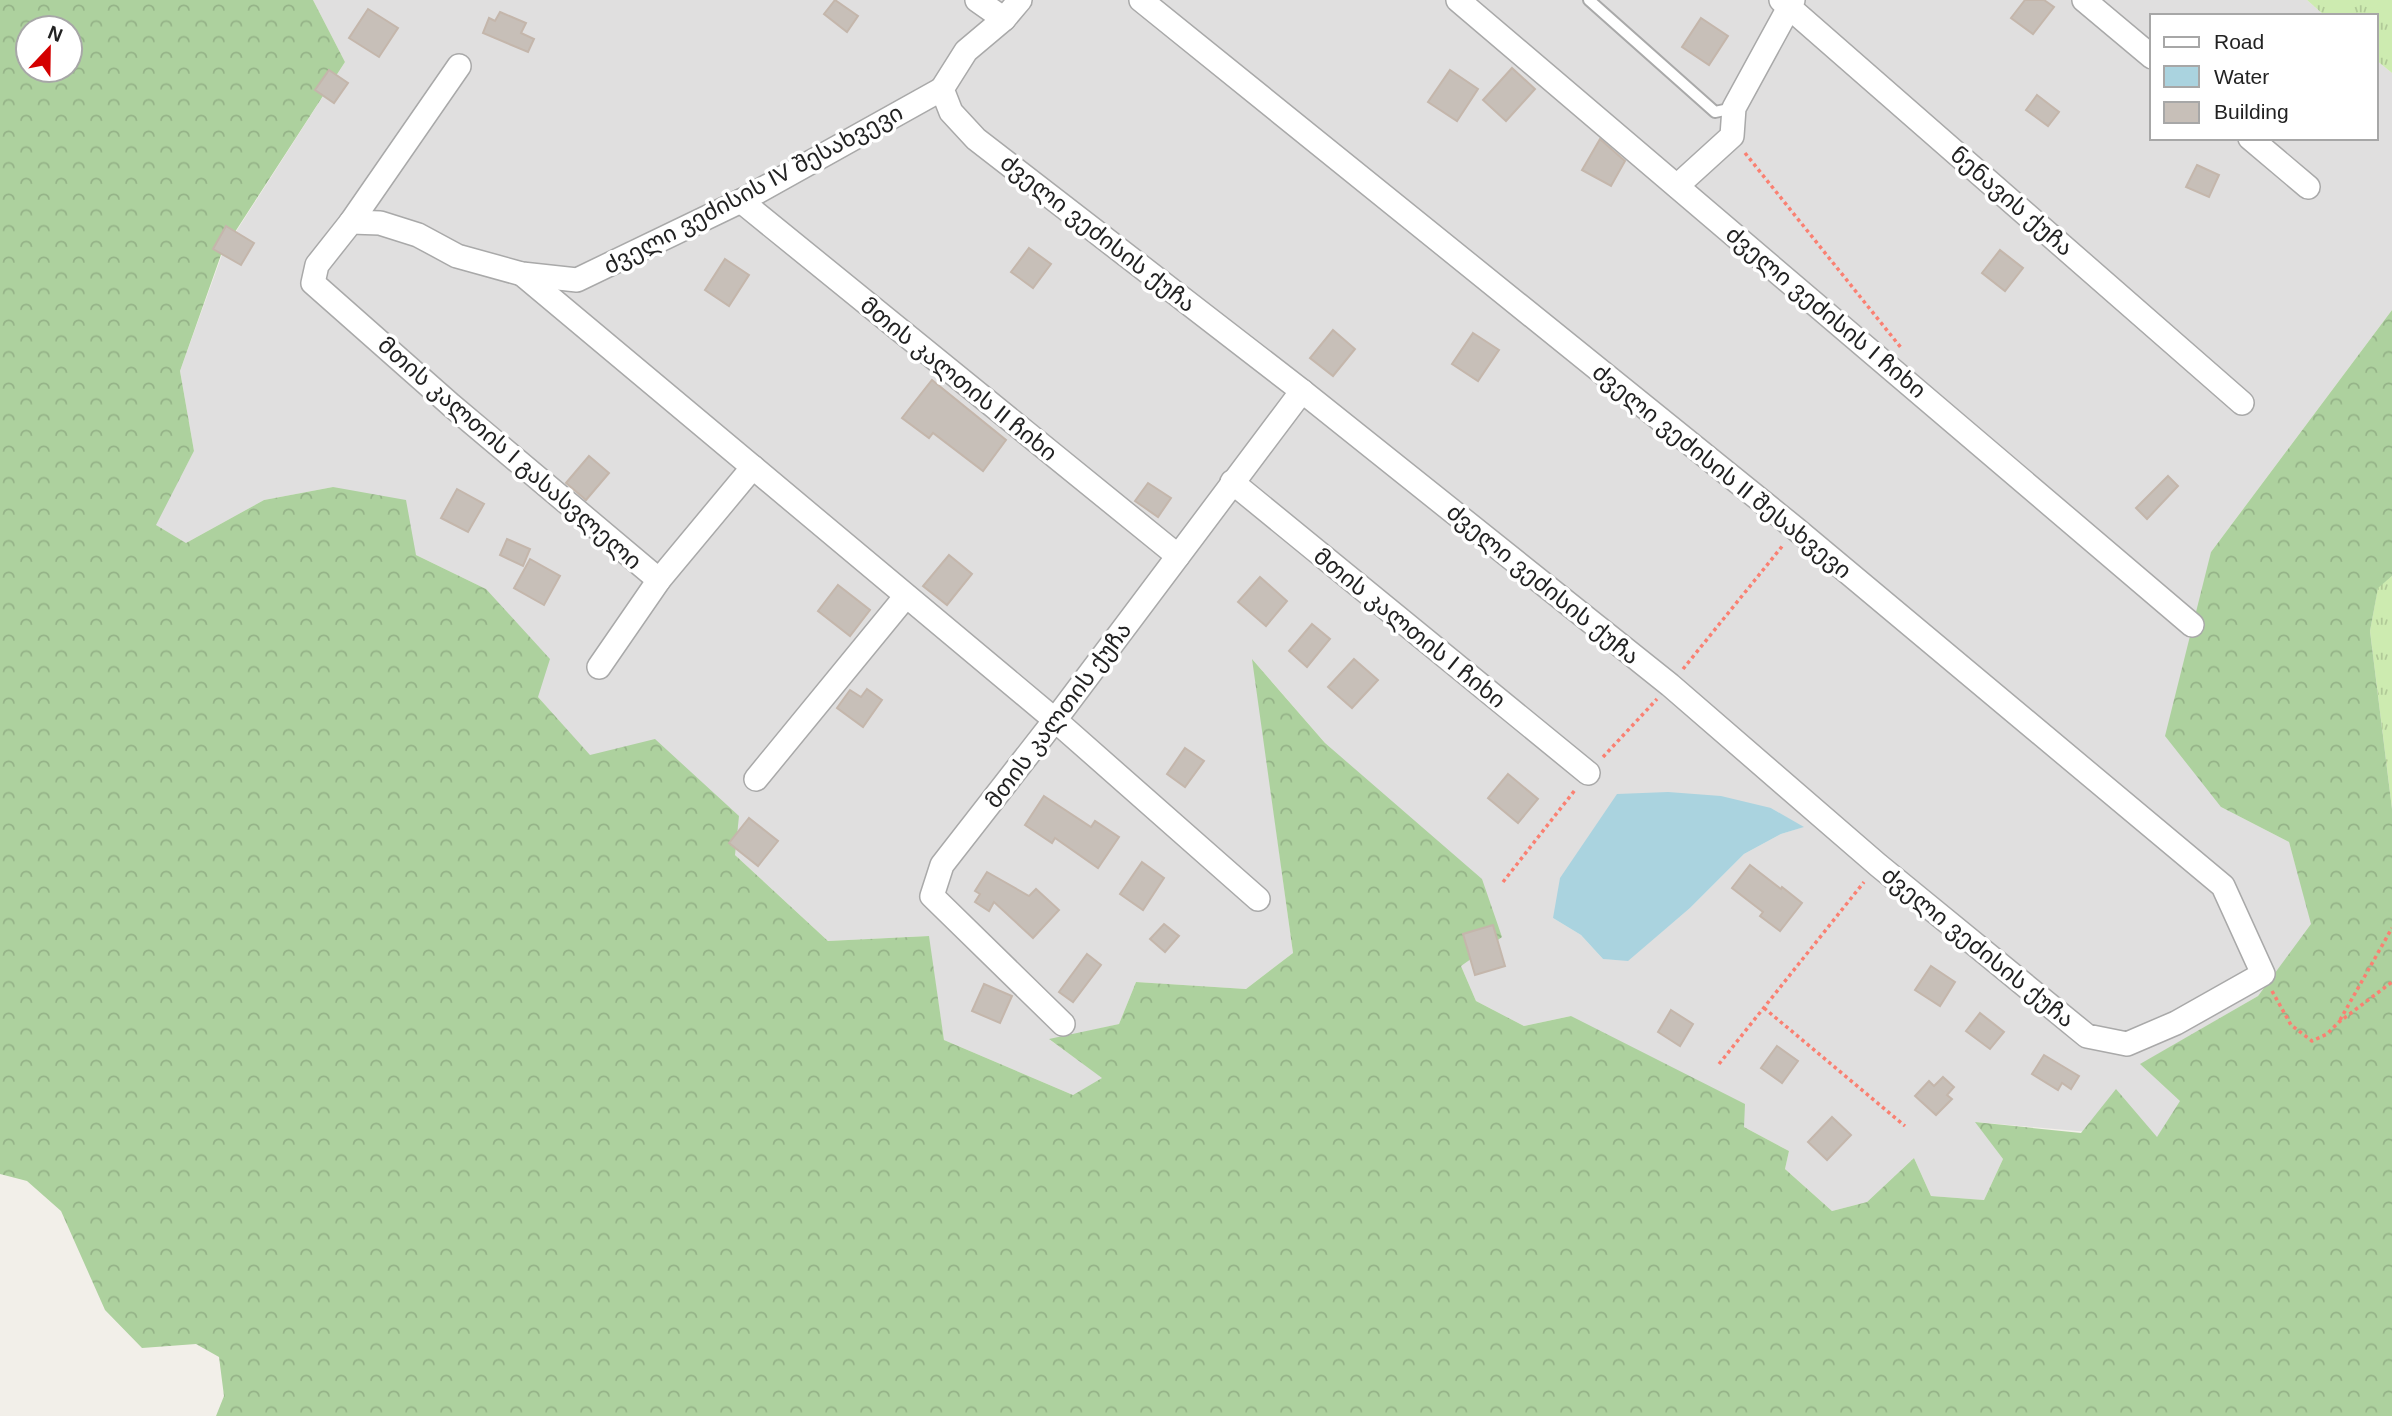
<svg xmlns="http://www.w3.org/2000/svg" width="2392" height="1416" font-family="Helvetica,'Noto Sans Georgian',sans-serif">
<defs>
<pattern id="grass-tufts" width="24" height="20" patternUnits="userSpaceOnUse" patternTransform="scale(1.75)"><rect width="24" height="20" fill="#cdebb0"/><path d="M3 7l-1-3M5 7V3M7 7l1-3M15 17l-1-3M17 17v-4M19 17l1-3" fill="none" stroke="#b0c997"/></pattern>
<pattern id="forest-crowns" width="20" height="18" patternUnits="userSpaceOnUse" patternTransform="scale(1.75)"><rect width="20" height="18" fill="#add19e"/><path d="M2 6a3 3 0 1 1 6 0M12 15a3 3 0 1 1 6 0" fill="none" stroke="#95b388"/></pattern>
</defs>
<rect width="100%" height="100%" fill="#f2efe9"/>
<path fill="#e0dfdf" fill-rule="evenodd" d="M313 0H2307L2325 16H2152V138H2376V60L2392 73V310L2211 552 2221 807 2289 842 2312 924 2258 996 2141 1064 2181 1101 2157 1138 1976 1122 2003 1159 1984 1200 1931 1196 1914 1158 1867 1202 1832 1211 1785 1169 1789 1151 1744 1127 1571 1016 1524 1026 1476 1001 1461 966 1325 743 1253 660 1293 953 1246 989 1136 982 1119 1024 1050 1040 1103 1078 1073 1095 944 1040 928 936 828 941 735 855 590 756 538 697 486 589 416 555 333 487 264 500 186 543 155 525 194 451 180 371 223 252 345 62ZM1771 808 1803 827 1781 834 1744 854 1690 908 1628 960 1603 959 1581 935 1553 918Z"/>
<g fill="url(#grass-tufts)">
<polygon points="2307,0 2392,0 2392,73 2376,60 2376,16 2325,16"/>
<polygon points="2392,576 2392,809 2370,631 2378,587"/>
</g>
<path fill="url(#forest-crowns)" fill-rule="evenodd" d="M0 0H313L345 62 222 252 180 371 194 451 156 525 186 543 264 500 333 487 406 500 416 555 486 589 550 659 538 697 590 755 655 739 739 816 735 855 828 941 929 936 944 1040 1073 1095 1102 1078 1049 1039 1119 1024 1136 982 1246 989 1293 953 1252 659 1325 743 1482 879 1502 937 1461 966 1476 1001 1524 1026 1571 1016 1745 1104 1744 1127 1789 1151 1785 1169 1832 1211 1867 1202 1914 1158 1931 1196 1984 1200 2003 1159 1975 1122 2081 1133 2116 1089 2157 1137 2180 1101 2140 1064 2258 996 2311 924 2289 842 2221 807 2165 736 2211 552 2392 310V576L2378 588 2370 631 2392 809V1416H216L224 1396 219 1357 196 1344 142 1348 105 1310 61 1211 27 1181 0 1174ZM28 28H70V70H28Z"/>
<polygon fill="#aad3df" points="1668,792 1721,796 1771,808 1804,827 1781,834 1744,854 1690,908 1628,961 1603,959 1581,935 1553,918 1560,878 1617,794"/>
<g fill="#c7bfb8" stroke="#c4b6ab" stroke-width="2">
<polygon points="835,0 858,16 847,32 824,14"/>
<polygon points="2025,0 2044,0 2054,7 2033,34 2011,18"/>
<polygon points="368,9 398,28 379,57 349,38"/>
<polygon points="500,12 526,23 521,33 534,39 528,52 483,33 489,18 495,21"/>
<polygon points="1701,18 1728,36 1709,65 1682,47"/>
<polygon points="1512,68 1535,89 1506,121 1483,100"/>
<polygon points="329,70 348,83 334,103 315,90"/>
<polygon points="1450,70 1478,89 1457,121 1428,102"/>
<polygon points="2037,95 2059,112 2048,126 2026,110"/>
<polygon points="1600,139 1625,161 1611,186 1582,170"/>
<polygon points="2197,165 2219,175 2209,197 2186,187"/>
<polygon points="226,226 254,243 241,265 213,249"/>
<polygon points="1029,248 1051,264 1033,288 1011,272"/>
<polygon points="2000,250 2023,268 2005,291 1982,273"/>
<polygon points="725,259 749,275 729,306 705,290"/>
<polygon points="1333,330 1355,349 1333,376 1310,358"/>
<polygon points="1473,333 1499,350 1478,381 1452,364"/>
<polygon points="932,380 1006,440 983,471 933,433 929,438 902,418"/>
<polygon points="589,456 609,473 586,500 566,483"/>
<polygon points="2168,476 2178,486 2147,519 2136,508"/>
<polygon points="1148,483 1171,498 1158,517 1135,501"/>
<polygon points="457,489 484,504 468,532 441,518"/>
<polygon points="507,539 530,549 523,566 500,555"/>
<polygon points="949,555 972,574 947,605 923,586"/>
<polygon points="530,559 560,576 544,605 514,588"/>
<polygon points="1260,577 1287,601 1266,626 1238,602"/>
<polygon points="838,585 870,610 850,636 818,611"/>
<polygon points="1312,624 1330,639 1307,667 1289,651"/>
<polygon points="1354,659 1378,680 1352,708 1328,687"/>
<polygon points="867,689 882,700 863,727 837,708 850,690 861,697"/>
<polygon points="1185,748 1204,761 1185,787 1167,774"/>
<polygon points="1508,774 1538,799 1518,823 1488,798"/>
<polygon points="1044,796 1091,827 1095,821 1119,837 1098,868 1055,838 1052,843 1025,825"/>
<polygon points="749,818 778,841 758,866 729,843"/>
<polygon points="1142,862 1164,878 1143,910 1120,894"/>
<polygon points="1750,865 1781,889 1782,887 1802,903 1780,931 1760,916 1763,912 1732,888"/>
<polygon points="987,872 1029,896 1036,889 1059,910 1033,938 994,902 989,911 975,902 980,894 975,891"/>
<polygon points="1164,924 1179,936 1165,952 1150,939"/>
<polygon points="1493,925 1505,966 1475,975 1463,934"/>
<polygon points="1087,954 1101,965 1073,1002 1059,992"/>
<polygon points="1931,966 1955,982 1940,1006 1915,990"/>
<polygon points="984,984 1012,996 1000,1023 972,1011"/>
<polygon points="1671,1010 1693,1024 1680,1046 1658,1032"/>
<polygon points="1980,1013 2004,1032 1990,1049 1966,1031"/>
<polygon points="1777,1046 1798,1061 1782,1083 1761,1068"/>
<polygon points="2044,1055 2079,1076 2071,1089 2062,1083 2058,1090 2032,1074"/>
<polygon points="1943,1077 1954,1087 1947,1095 1952,1099 1936,1115 1915,1096 1929,1081 1934,1086"/>
<polygon points="1832,1117 1851,1135 1827,1160 1808,1142"/>
</g>
<g fill="none" stroke-linecap="round" stroke-linejoin="round">
<defs>
<polyline id="service" points="1589,0 1715,112 1734,108"/>
<g id="minor">
<polyline points="977,0 1004,19"/>
<polyline points="1020,0 1004,19 966,51 942,89 951,112 976,139 1302,391 1670,685 1878,865 2087,1036 2127,1044 2176,1023 2263,974 2223,886 1796,529 1141,0"/>
<polyline points="1458,0 2192,625"/>
<polyline points="1781,0 2242,403"/>
<polyline points="2084,0 2152,57"/>
<polyline points="2250,138 2308,187"/>
<polyline points="1677,186 1732,136 1734,108 1793,0"/>
<polyline points="741,201 1178,556"/>
<polyline points="351,222 459,66"/>
<polyline points="522,274 1055,720 1258,899"/>
<polyline points="1232,482 1588,773"/>
<polyline points="659,580 451,405 313,283 317,265 351,222 380,223 418,235 457,256 522,274 577,280 741,201 942,89"/>
<polyline points="599,667 659,580 753,467"/>
<polyline points="756,779 906,596"/>
<polyline points="1063,1024 932,896 942,865 1055,720 1302,391"/>
</g>
</defs>
<use href="#service" stroke="#a9a9a9" stroke-width="14"/>
<use href="#minor" stroke="#a9a9a9" stroke-width="26"/>
<g stroke="#fa8072" stroke-width="3.5" stroke-dasharray="3.5 3.5" stroke-linecap="butt">
<polyline points="1745,153 1902,349"/>
<polyline points="1683,669 1784,544"/>
<polyline points="1603,757 1657,699"/>
<polyline points="1503,882 1575,790"/>
<polyline points="2272,991 2291,1025 2312,1041 2327,1034 2339,1022 2392,982"/>
<polyline points="1764,1008 1905,1126"/>
<polyline points="2340,1020 2392,928"/>
<polyline points="1719,1064 1864,882"/>
</g>
<use href="#service" stroke="#fff" stroke-width="10"/>
<use href="#minor" stroke="#fff" stroke-width="23"/>
</g>
<g text-anchor="middle" stroke-width="7" stroke-linejoin="round" paint-order="stroke">
<g font-size="23" fill="#222" stroke="#fff">
<text transform="translate(753 189) rotate(-28)" y="8">ძველი ვეძისის IV შესახვევი</text>
<text transform="translate(2012 201) rotate(41)" y="8">ნენავის ქუჩა</text>
<text transform="translate(1098 233) rotate(38)" y="8">ძველი ვეძისის ქუჩა</text>
<text transform="translate(1826 312) rotate(40)" y="8">ძველი ვეძისის I ჩიხი</text>
<text transform="translate(959 379) rotate(39)" y="8">მთის კალთის II ჩიხი</text>
<text transform="translate(510 453) rotate(41)" y="8">მთის კალთის I გასასვლელი</text>
<text transform="translate(1722 471) rotate(39)" y="8">ძველი ვეძისის II შესახვევი</text>
<text transform="translate(1543 584) rotate(39)" y="8">ძველი ვეძისის ქუჩა</text>
<text transform="translate(1410 628) rotate(39)" y="8">მთის კალთის I ჩიხი</text>
<text transform="translate(1058 715) rotate(-53)" y="8">მთის კალთის ქუჩა</text>
<text transform="translate(1978 947) rotate(39)" y="8">ძველი ვეძისის ქუჩა</text>
</g>
</g>
<rect x="2150" y="14" width="228" height="126" fill="#ffffff" stroke="#a7a7a7" stroke-width="2"/>
<rect x="2164" y="37" width="35" height="10" fill="#ffffff" stroke="#a7a7a7" stroke-width="2"/>
<text x="2214" y="49" font-size="21" fill="#222222">Road</text>
<rect x="2164" y="66" width="35" height="21" fill="#aad3df" stroke="#a7a7a7" stroke-width="2"/>
<text x="2214" y="84" font-size="21" fill="#222222">Water</text>
<rect x="2164" y="102" width="35" height="21" fill="#c7bfb8" stroke="#a7a7a7" stroke-width="2"/>
<text x="2214" y="119" font-size="21" fill="#222222">Building</text>
<g transform="translate(49 49) rotate(22)"><circle r="33" fill="#ffffff" stroke="#a7a7a7" stroke-width="2"/>
<path d="M0-5L12 26L0 18L-12 26Z" fill="#d40000"/>
<text y="-10" font-size="19" font-weight="bold" text-anchor="middle" fill="#222222">N</text>
</g>
</svg>
